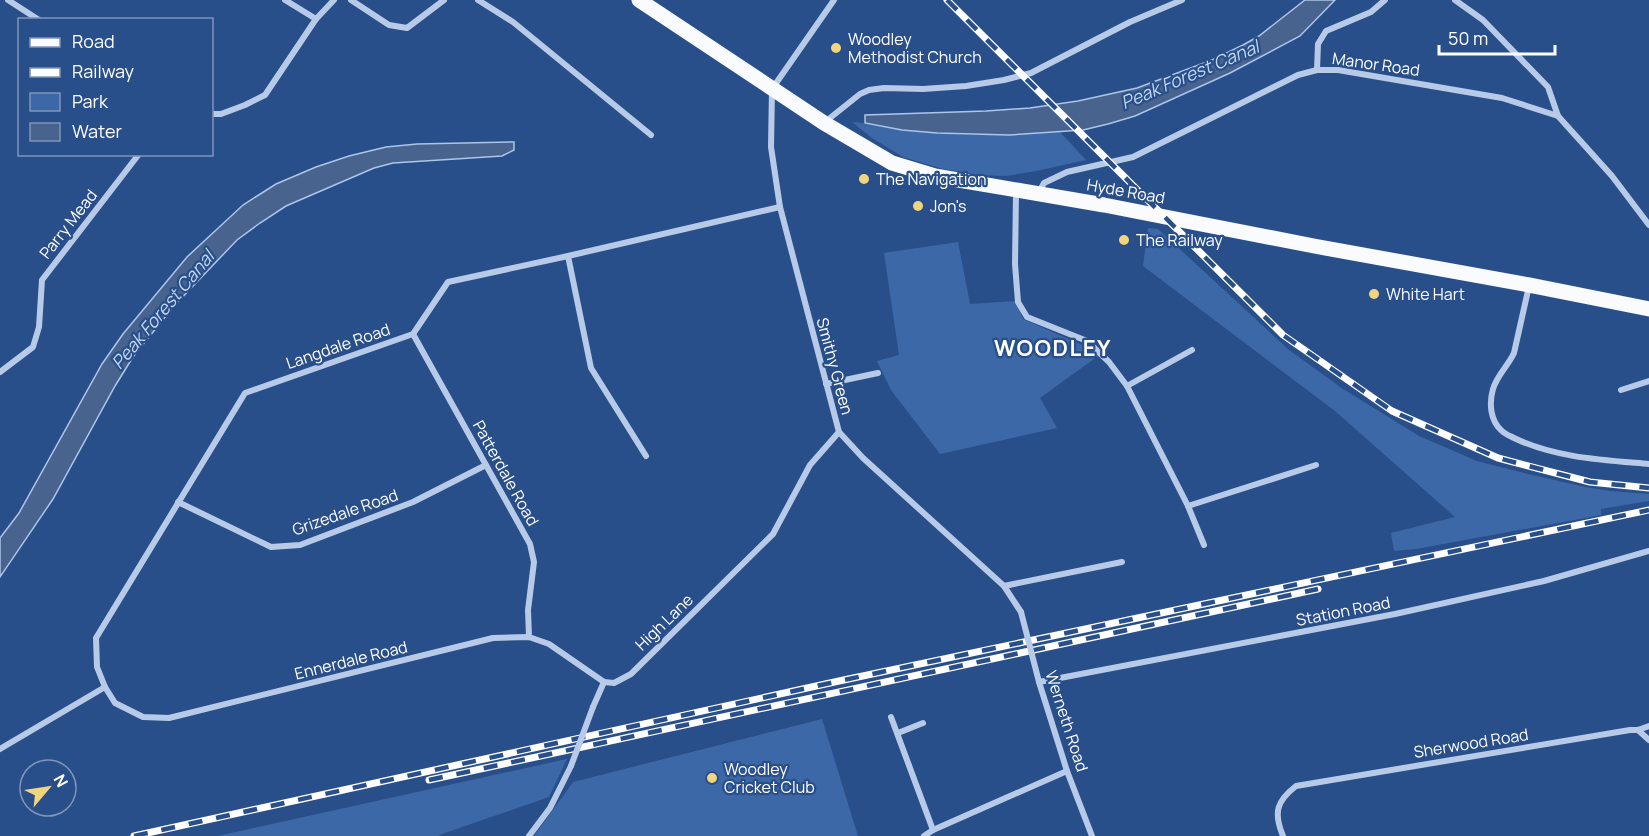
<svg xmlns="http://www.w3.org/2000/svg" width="1649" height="836" font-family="Manrope,sans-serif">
<rect width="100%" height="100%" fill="#294f8b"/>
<g fill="#3d68a7">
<path d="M852 122C869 123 886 128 903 130 955 137 1008 135 1060 132L1086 160 1036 171 1006 176 979 175 943 169 903 157 872 138Z"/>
<polygon points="1148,228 1158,229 1289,350 1343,389 1419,436 1477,461 1528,474 1585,487 1610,491 1649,494 1649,501 1601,509 1601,515 1416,549 1394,551 1391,533 1455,517 1335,411 1143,266"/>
<polygon points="958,242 970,304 1016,301 1023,319 1082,345 1098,356 1040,398 1057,428 940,454 891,390 877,361 899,355 884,253"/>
<polygon points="822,719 858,836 534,836 573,782"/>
<polygon points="567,759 549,797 439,835 440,836 218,836"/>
</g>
<g fill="#48638e" stroke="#acc5ea" stroke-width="1.5">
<polygon points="1305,0 1335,0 1300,36 1230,73 1135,116 1108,124 1083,130 1009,135 937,133 902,130 865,123 865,115 986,111 1030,108 1078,101 1137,88 1212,60 1243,45 1259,36"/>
<polygon points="514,142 514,150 502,156 393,163 374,168 286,206 260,223 237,240 174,306 133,357 115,386 53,499 0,577 0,538 19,513 102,364 123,334 187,257 243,205 276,184 316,167 349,156 386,147 417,144"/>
</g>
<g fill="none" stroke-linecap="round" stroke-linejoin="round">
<g stroke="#b7cbe9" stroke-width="6">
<polyline points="8,0 39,20"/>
<polyline points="285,0 316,19"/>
<polyline points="351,0 389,25 407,28 444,0"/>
<polyline points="478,0 513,22 651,135"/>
<polyline points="834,0 772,89 771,147 780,207 839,432 863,458 1004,586 1021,612"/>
<polyline points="1455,0 1483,20 1548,87 1558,116"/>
<polyline points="1317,70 1318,44 1326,31 1371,12 1385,0"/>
<polyline points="212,114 221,114 245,105 265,95 316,19 334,0"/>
<polyline points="825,122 860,94 869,90 884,88 923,89 966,86 1004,80 1031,73 1130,22 1182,0"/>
<polyline points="1016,192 1015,264 1018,302 1027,317 1087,341 1109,362 1127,386 1188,506 1204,545"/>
<polyline points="1039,192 1044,183 1067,172 1133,157 1298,75 1317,70 1338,70 1502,98 1558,116 1612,176 1649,225"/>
<polyline points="780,207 568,256 448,282 413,334 245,393 96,638 97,667 105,687 115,703 143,717 169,718 493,638 529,637 549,644 604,682 614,683 631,674 773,534 810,465 839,432"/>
<polyline points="568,256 591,368 646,456"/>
<path d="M1529 286 1514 353C1508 366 1497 375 1493 389 1489 403 1490 421 1502 431 1505 434 1510 436 1514 438 1556 458 1603 460 1649 464"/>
<polyline points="413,334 530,544 534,562 528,610 529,637"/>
<polyline points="0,372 33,347 39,327 42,280 139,154"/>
<polyline points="826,384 878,373"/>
<polyline points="1127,386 1192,350"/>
<polyline points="1621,390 1649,381"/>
<polyline points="178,502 271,547 300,545 413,502 486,465"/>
<polyline points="1188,506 1316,465"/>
<polyline points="1004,586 1122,562"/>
<polyline points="593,707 604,682"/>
<polyline points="891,717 933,830"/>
<polyline points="1638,730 1649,740"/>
<polyline points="898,733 923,723"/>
<polyline points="0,749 105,687"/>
<polyline points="529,836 550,808 571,766"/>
<polyline points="924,836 933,830 1067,771"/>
<polyline points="1092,836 1067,771 1039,682 1395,614 1544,581 1649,551"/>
<path d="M1283 836C1273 812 1277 801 1296 786L1630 730H1638L1649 726"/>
</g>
<polyline stroke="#fafbfe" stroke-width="15" points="639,0 824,123 892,163 935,176 1104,205 1314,246 1529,285 1649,309"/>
<defs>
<g id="rail">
<polyline points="947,0 1283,335 1392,411 1498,458 1590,482 1649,488"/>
<polyline points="429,780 1318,589"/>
<polyline points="134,836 839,681 1649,510"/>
</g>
</defs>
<use href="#rail" stroke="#fff" stroke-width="7"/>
<use href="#rail" stroke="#294f8b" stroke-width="4.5" stroke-dasharray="14" stroke-linecap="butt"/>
<g stroke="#b7cbe9" stroke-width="6">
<polyline points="1021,612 1039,682"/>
<polyline points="571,766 593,707"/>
</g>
</g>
<g fill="#f1d57e" stroke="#294f8b" stroke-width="2">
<circle cx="836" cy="48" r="6"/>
<circle cx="864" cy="179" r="6"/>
<circle cx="918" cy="206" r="6"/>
<circle cx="1124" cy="240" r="6"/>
<circle cx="1374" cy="294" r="6"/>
<circle cx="712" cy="778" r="6"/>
</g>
<g text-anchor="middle" stroke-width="4.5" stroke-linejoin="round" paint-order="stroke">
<g font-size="16" fill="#fff" stroke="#294f8b" text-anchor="start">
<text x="848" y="45">Woodley<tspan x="848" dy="18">Methodist Church</tspan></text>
<text x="876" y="185">The Navigation</text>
<text x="930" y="212">Jon's</text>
<text x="1136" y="246">The Railway</text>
<text x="1386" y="300">White Hart</text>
<text x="724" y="775">Woodley<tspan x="724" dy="18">Cricket Club</tspan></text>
</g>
<g font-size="16" fill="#fff" stroke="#294f8b">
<text transform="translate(1376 64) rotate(8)" y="6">Manor Road</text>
<text transform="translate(1126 191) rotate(10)" y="6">Hyde Road</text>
<text transform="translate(68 224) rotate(-52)" y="6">Parry Mead</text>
<text transform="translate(338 346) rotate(-19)" y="6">Langdale Road</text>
<text transform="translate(835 366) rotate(75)" y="6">Smithy Green</text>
<text transform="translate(506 473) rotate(61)" y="6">Patterdale Road</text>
<text transform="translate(345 512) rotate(-19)" y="6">Grizedale Road</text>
<text transform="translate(1343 611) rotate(-11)" y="6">Station Road</text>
<text transform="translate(664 622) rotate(-44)" y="6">High Lane</text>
<text transform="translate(351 660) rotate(-14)" y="6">Ennerdale Road</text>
<text transform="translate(1067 721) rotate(72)" y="6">Werneth Road</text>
<text transform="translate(1471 743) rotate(-9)" y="6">Sherwood Road</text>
</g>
<g font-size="18" font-style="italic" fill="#c3d6f0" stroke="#294f8b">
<text transform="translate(1190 75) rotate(-23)" y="6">Peak Forest Canal</text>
<text transform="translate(163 310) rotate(-50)" y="6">Peak Forest Canal</text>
</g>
<g font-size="22" font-weight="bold" letter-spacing="1.5" fill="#fff" stroke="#294f8b">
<text x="1053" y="356">WOODLEY</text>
</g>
</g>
<rect x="18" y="18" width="195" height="138" fill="#294f8b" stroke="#7f95b9" stroke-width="1.5"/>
<rect x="30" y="38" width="30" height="9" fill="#fafbfe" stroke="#7f95b9" stroke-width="1.5"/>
<text x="72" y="48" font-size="18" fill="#ffffff">Road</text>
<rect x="30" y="68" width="30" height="9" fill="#ffffff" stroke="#7f95b9" stroke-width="1.5"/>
<text x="72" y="78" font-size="18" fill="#ffffff">Railway</text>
<rect x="30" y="93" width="30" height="18" fill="#3d68a7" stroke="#7f95b9" stroke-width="1.5"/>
<text x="72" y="108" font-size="18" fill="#ffffff">Park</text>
<rect x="30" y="123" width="30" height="18" fill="#48638e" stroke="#7f95b9" stroke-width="1.5"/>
<text x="72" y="138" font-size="18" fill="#ffffff">Water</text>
<g transform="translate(48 788) rotate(61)"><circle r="28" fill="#294f8b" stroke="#7f95b9" stroke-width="1.5"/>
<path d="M0-4.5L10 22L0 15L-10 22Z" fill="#f1d57e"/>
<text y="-9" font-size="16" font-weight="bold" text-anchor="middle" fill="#ffffff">N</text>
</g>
<path d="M1439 45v9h116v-9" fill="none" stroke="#ffffff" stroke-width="3"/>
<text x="1448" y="45" font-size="18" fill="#ffffff" stroke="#294f8b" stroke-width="4.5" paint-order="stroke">50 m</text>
</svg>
